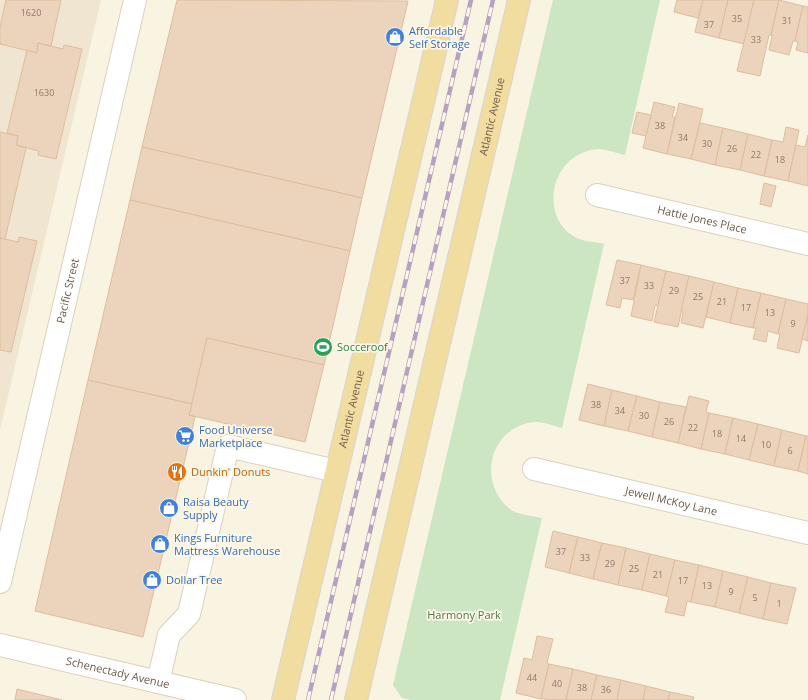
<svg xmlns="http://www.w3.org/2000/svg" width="808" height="700" font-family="'Open Sans',sans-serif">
<rect width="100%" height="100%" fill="#f9f3e1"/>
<polygon fill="#f0e5d1" points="0,0 101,0 0,430"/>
<path fill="#cce5c2" d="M553 0H660L625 155C616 153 606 149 598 149 591 149 584 152 578 155 547 172 544 222 577 238 585 242 596 242 604 244L562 428C554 426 544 422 535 422 528 422 521 425 515 428 489 443 484 477 501 500 504 504 510 510 515 512 523 515 533 516 542 518L500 700H411L402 698 393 685Z"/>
<g fill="#ecd4bc" stroke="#dcbd9e">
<polygon points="6,0 61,0 51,46 38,43 37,53 0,44 0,27"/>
<polygon points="177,0 408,1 362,198 142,147"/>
<polygon points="677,0 703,0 698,18 674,12"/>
<polygon points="703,0 728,0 719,38 695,32"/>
<polygon points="728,0 754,0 744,44 719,38"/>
<polygon points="754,0 779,0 771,35 769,35 760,76 737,71"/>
<polygon points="779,0 803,6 795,41 793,41 789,55 769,50 772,36 771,35"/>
<polygon points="803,6 808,7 808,53 796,50 798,42 795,41"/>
<polygon points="38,43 63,49 64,45 82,49 56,159 38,155 39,151 16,145 18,136 7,133 27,50 37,53"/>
<polygon points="654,102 675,107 672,117 675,117 667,154 643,148"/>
<polygon points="679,103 703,109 691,159 667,154"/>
<polygon points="637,112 651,115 646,136 632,133"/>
<polygon points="700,123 723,128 715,165 691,159"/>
<polygon points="786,127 799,130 788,181 764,176 772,140 783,142"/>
<polygon points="723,128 748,134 740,170 715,165"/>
<polygon points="0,132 18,136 16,145 26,148 5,239 0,238"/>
<polygon points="748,134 772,140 764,176 740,170"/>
<polygon points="808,135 808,186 788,181 796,145 805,147"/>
<polygon points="142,147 362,198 350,251 130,200"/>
<polygon points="764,183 776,186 771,207 760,204"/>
<polygon points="130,200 350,251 324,365 207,338 192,404 88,380"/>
<polygon points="19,237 37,241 11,352 0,350 0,238 18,242"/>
<polygon points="617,260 641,265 633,300 622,298 620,308 606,305"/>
<polygon points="641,265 666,271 658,306 655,305 652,321 631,316"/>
<polygon points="666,271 689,276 678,327 654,322"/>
<polygon points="689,276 714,282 703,328 681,323 683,312 681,311"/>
<polygon points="714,282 738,288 730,323 706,317"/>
<polygon points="738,288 761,293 753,328 730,323"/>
<polygon points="761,293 786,299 778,334 768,331 766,342 753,339 756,328 753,328"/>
<polygon points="786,299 808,304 808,315 799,353 777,348 780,334 778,334"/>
<polygon points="808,315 808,341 802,339"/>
<polygon points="207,338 324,365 305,442 189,415"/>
<polygon points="88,380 192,404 189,415 195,417 143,637 35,611"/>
<polygon points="588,384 612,390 604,426 579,420"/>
<polygon points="612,390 637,396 628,431 604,426"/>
<polygon points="637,396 660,402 652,437 628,431"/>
<polygon points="689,396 709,401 706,412 709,413 701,449 678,443"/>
<polygon points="660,402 686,407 678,443 652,437"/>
<polygon points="709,413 733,418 725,454 701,449"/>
<polygon points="733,418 758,424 749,460 725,454"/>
<polygon points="758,424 782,430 774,466 749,460"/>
<polygon points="782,430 806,436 798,471 774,466"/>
<polygon points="806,436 808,436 808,474 798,471"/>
<polygon points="553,531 578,537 569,573 545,567"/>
<polygon points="578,537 602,543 593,579 569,573"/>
<polygon points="602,543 626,548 618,585 593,579"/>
<polygon points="626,548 650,554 642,590 618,585"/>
<polygon points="650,554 675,560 666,596 642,590"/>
<polygon points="675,560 699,565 691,602 687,601 684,616 665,612 669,597 666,596"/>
<polygon points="699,565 723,571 715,607 691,602"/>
<polygon points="723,571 748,577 739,613 715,607"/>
<polygon points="748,577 771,583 763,619 739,613"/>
<polygon points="771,583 796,588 787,624 763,619"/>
<polygon points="537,636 553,639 547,663 549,664 541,699 516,693 524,658 532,660"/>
<polygon points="549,664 573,669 566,700 541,699"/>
<polygon points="573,669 597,675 591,700 566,700"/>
<polygon points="597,675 621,680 617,700 591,700"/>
<polygon points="621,680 646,686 643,700 617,700"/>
<polygon points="646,686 670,692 668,700 643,700"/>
<polygon points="17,689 62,700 15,700"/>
<polygon points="670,692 694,697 693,700 668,700"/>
</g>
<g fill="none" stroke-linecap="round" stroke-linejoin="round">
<defs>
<g id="minor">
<path id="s1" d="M597 195 808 244"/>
<path id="s2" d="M534 469 808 533"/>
<path id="s3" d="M0 582 135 0"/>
<path id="s4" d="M0 645 235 700"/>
<polyline points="158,682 169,635 189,614 228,446 336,471"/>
</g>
<g id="major">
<path id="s5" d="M283 700 447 0"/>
<path id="s6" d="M356 700 519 0"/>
</g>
</defs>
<use href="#minor" stroke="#dcd0be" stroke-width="24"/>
<use href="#major" stroke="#d9d4d0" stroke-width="24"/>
<use href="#minor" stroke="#fff" stroke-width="22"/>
<use href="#major" stroke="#f2dda0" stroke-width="22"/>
<defs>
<g id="rail">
<polyline points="308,700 471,0"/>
<polyline points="331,700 493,0"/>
</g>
</defs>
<use href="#rail" stroke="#b6a2c0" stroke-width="4.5"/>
<use href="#rail" stroke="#fdf7e7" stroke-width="3" stroke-dasharray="9" stroke-linecap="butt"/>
</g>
<defs>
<symbol id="shop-disc" viewBox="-11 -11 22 22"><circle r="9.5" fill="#3f7fe0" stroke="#fdf7e7"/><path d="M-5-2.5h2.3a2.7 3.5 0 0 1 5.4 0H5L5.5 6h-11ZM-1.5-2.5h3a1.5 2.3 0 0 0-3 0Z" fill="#fff"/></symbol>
<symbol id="stadium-disc" viewBox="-11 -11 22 22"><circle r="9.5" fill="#2e9e5b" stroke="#fdf7e7"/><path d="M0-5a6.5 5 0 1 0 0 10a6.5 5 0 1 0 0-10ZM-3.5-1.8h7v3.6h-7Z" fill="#fff"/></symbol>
<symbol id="supermarket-disc" viewBox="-11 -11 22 22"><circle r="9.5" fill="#3f7fe0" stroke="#fdf7e7"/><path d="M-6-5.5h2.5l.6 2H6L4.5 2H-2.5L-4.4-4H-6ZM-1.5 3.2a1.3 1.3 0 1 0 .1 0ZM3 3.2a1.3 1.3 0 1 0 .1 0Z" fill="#fff"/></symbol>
<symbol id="restaurant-disc" viewBox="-11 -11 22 22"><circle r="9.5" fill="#e8710a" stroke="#fdf7e7"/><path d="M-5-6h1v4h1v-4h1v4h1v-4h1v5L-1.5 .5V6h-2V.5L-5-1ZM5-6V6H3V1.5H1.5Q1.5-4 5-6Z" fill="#fff"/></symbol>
</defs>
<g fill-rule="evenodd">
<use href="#shop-disc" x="384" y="26" width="22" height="22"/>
<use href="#stadium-disc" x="312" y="336" width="22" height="22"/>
<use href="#supermarket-disc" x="174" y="425" width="22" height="22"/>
<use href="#restaurant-disc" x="166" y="461" width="22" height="22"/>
<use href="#shop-disc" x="158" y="497" width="22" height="22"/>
<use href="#shop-disc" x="149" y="533" width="22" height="22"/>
<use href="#shop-disc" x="141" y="569" width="22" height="22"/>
</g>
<g text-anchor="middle" stroke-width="3.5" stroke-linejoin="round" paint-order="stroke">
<g font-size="9" fill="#8e7967">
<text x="31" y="16">1620</text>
<text x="737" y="22">35</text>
<text x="787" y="24">31</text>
<text x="709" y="28">37</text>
<text x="756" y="43">33</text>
<text x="44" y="96">1630</text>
<text x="660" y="129">38</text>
<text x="683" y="141">34</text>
<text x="707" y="147">30</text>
<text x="732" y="152">26</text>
<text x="756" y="158">22</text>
<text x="780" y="163">18</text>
<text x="625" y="284">37</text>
<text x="649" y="289">33</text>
<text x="674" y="294">29</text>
<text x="698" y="300">25</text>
<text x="722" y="305">21</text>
<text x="746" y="311">17</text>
<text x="770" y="316">13</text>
<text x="793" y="327">9</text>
<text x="596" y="408">38</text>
<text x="620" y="414">34</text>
<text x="644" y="419">30</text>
<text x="669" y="425">26</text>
<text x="693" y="431">22</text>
<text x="717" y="437">18</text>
<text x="741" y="442">14</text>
<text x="766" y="448">10</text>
<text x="790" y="454">6</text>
<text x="561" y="555">37</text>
<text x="585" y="561">33</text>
<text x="610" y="567">29</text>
<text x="634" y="572">25</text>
<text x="658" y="578">21</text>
<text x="683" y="584">17</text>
<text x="707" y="589">13</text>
<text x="731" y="595">9</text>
<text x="755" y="601">5</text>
<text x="779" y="607">1</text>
<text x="532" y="681">44</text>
<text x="557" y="687">40</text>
<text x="582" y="691">38</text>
<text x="606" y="693">36</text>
</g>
<g font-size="11" fill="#366cbe" stroke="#fdf7e7" text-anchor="start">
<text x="409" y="35">Affordable<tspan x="409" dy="13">Self Storage</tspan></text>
<text x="199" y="434">Food Universe<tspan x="199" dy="13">Marketplace</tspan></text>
<text x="183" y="506">Raisa Beauty<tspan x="183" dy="13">Supply</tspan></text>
<text x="174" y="542">Kings Furniture<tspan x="174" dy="13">Mattress Warehouse</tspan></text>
<text x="166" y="584">Dollar Tree</text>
</g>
<g font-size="11" fill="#6e5b4b" stroke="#fdf7e7">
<text dy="4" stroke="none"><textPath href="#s6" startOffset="599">Atlantic Avenue</textPath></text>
<text dy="4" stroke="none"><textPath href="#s1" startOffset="108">Hattie Jones Place</textPath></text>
<text dy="4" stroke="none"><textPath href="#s3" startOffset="299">Pacific Street</textPath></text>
<text dy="4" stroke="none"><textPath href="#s5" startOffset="299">Atlantic Avenue</textPath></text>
<text dy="4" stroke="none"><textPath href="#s2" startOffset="141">Jewell McKoy Lane</textPath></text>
<text dy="4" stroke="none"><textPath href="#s4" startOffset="121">Schenectady Avenue</textPath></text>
</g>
<g font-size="11" fill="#27864d" stroke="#fdf7e7" text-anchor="start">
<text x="337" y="351">Socceroof</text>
</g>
<g font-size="11" fill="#c56008" stroke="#fdf7e7" text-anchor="start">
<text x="191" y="476">Dunkin' Donuts</text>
</g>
<g font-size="11" fill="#517847" stroke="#fdf7e7">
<text x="464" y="619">Harmony Park</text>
</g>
</g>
</svg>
